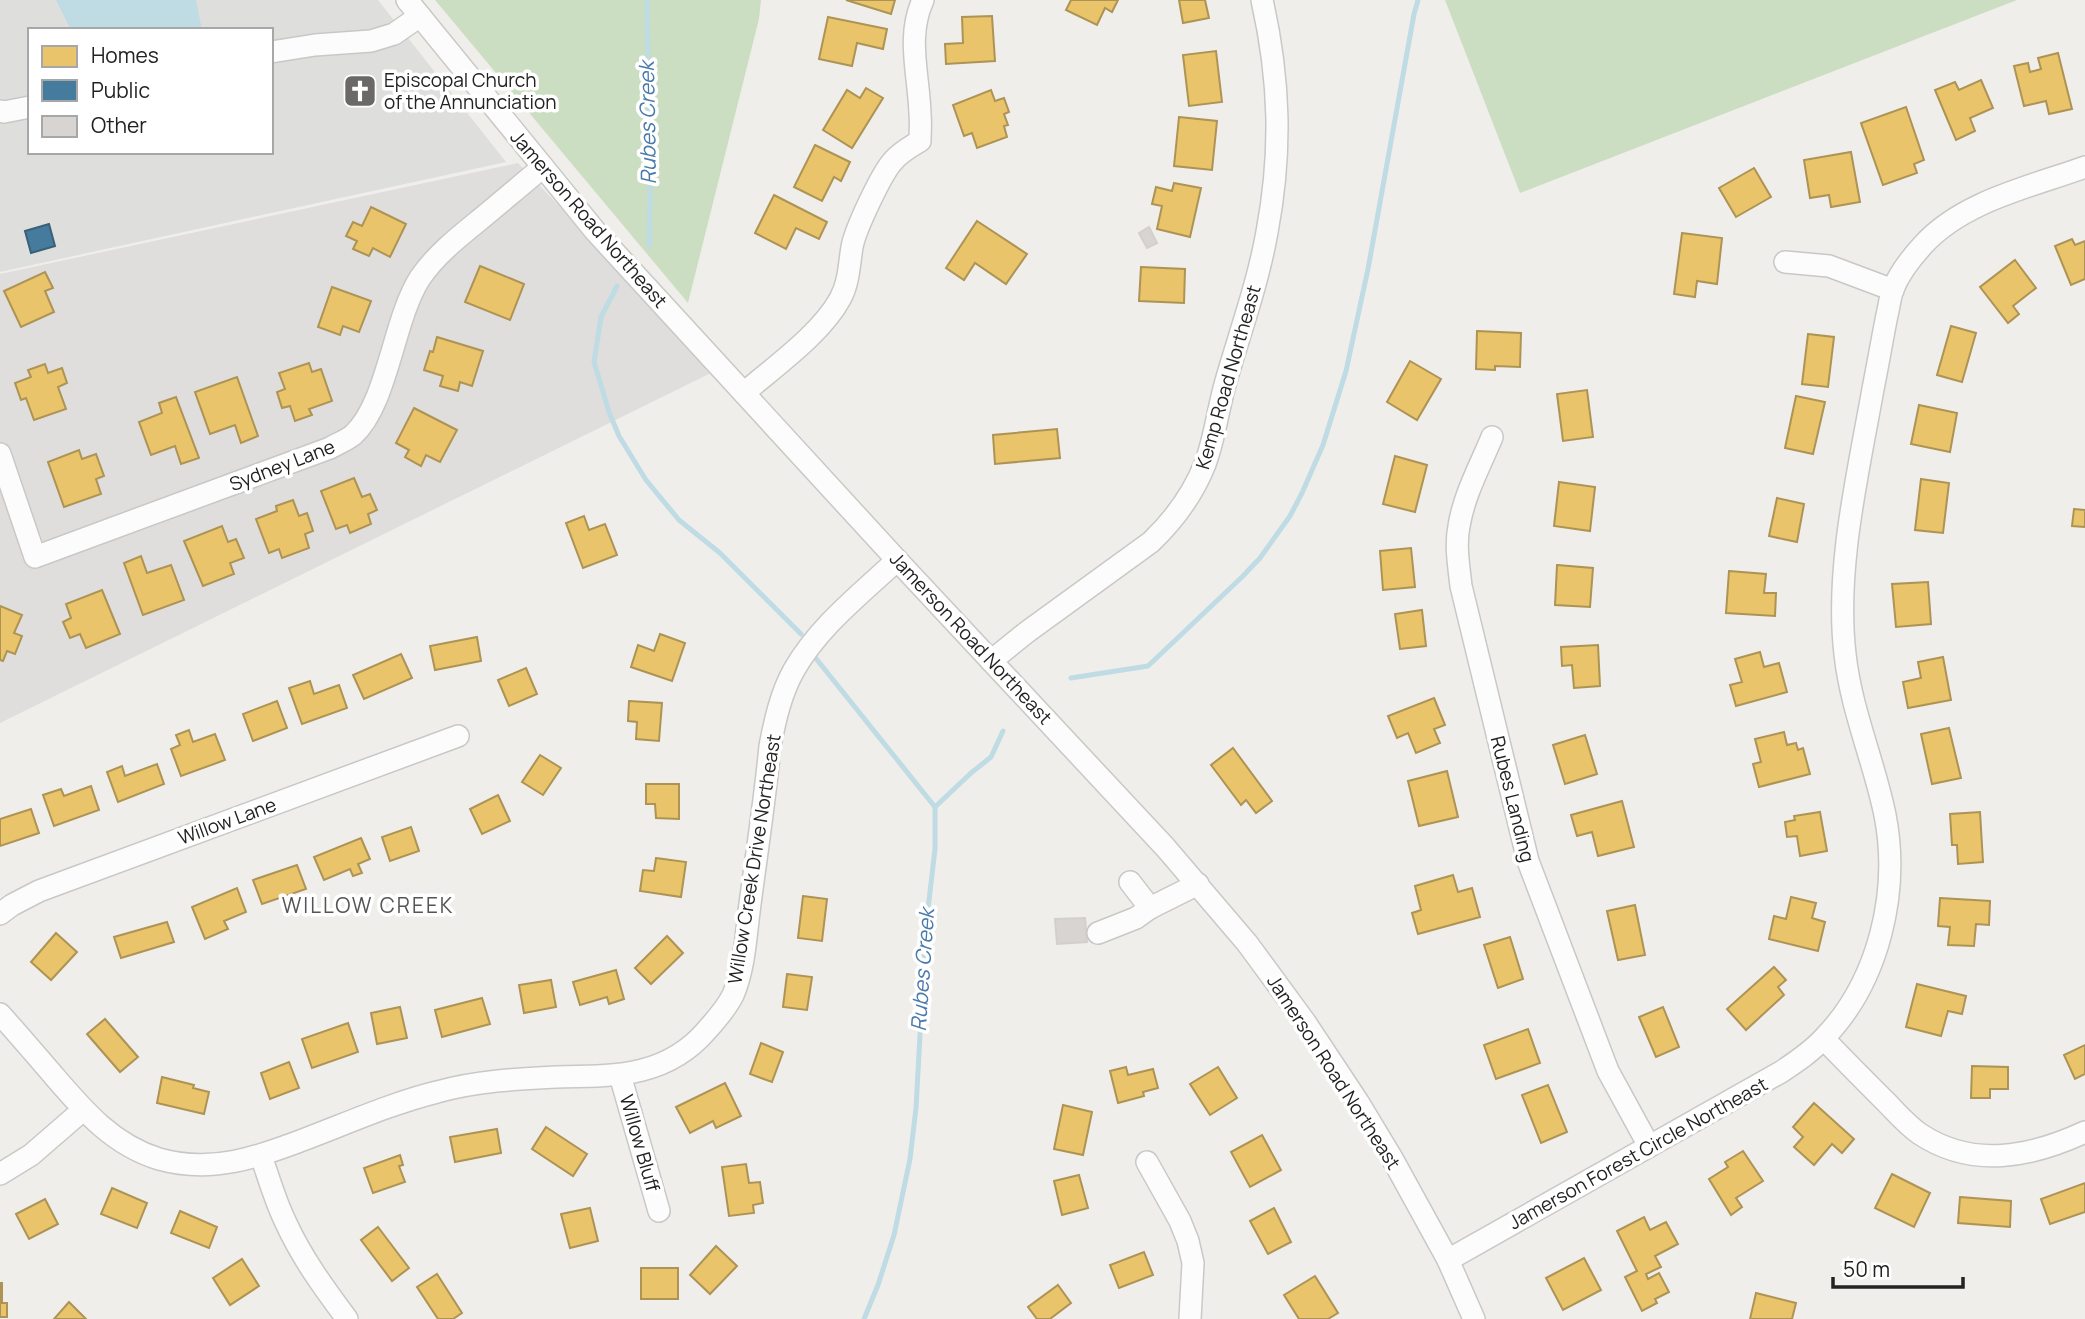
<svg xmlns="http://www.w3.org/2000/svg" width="2085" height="1319" font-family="Manrope,sans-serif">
<rect width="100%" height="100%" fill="#f0eeeb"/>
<polygon fill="#dfdedc" points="518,163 717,370 0,723 0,274"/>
<path fill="#dededc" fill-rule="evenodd" d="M0 0H378L506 162 0 272ZM30 30H271V152H30Z"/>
<g fill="#cbdec1">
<polygon points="435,0 761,0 759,19 688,303"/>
<polygon points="1445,0 2017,0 1520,193"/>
</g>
<polygon fill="#bfdbe3" points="56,0 196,0 202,30 71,30"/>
<g fill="#e9c46a" stroke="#ad9354" stroke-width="2">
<polygon points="846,0 895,0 891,14"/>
<polygon points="1071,0 1118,0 1112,12 1105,8 1097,25 1066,10"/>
<polygon points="1179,0 1205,0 1209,18 1183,23"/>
<polygon points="992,16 995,61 946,64 945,44 963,43 962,17"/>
<polygon points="828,17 887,29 883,49 857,43 852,66 819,59"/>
<polygon points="1216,51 1222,102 1189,106 1183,55"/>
<polygon points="2058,53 2072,109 2049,114 2046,101 2024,106 2014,66 2028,63 2030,72 2041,69 2038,58"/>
<polygon points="1981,80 1993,108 1970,118 1975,131 1956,140 1935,90 1955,82 1959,90"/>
<polygon points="866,88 883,98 852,148 823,130 847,90 860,98"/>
<polygon points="991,90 995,101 1004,98 1009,112 1004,114 1008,125 1004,126 1007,137 977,148 972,133 964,136 953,105"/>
<polygon points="1906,107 1924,160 1914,164 1917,173 1883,185 1861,123"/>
<polygon points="1179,117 1217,121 1212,170 1174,166"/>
<polygon points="815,145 850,162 841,181 834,177 822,201 794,187"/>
<polygon points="1851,152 1860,202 1831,207 1829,195 1810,198 1804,160"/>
<polygon points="1754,168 1771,197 1736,217 1719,188"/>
<polygon points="1174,183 1201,188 1190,237 1157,229 1162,206 1152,204 1156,187 1172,191"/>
<polygon points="774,195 827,222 819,239 796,228 786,249 755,233"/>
<polygon points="371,207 406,224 390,257 373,248 369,256 353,249 357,241 346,236 353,222 362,226"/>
<polygon points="977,221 1027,254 1006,284 975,263 964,280 946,268"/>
<polygon points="1682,233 1722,238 1717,284 1697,281 1695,297 1674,294"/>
<polygon points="2072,239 2075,245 2085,241 2085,279 2071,285 2055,246"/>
<polygon points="2015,260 2036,288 2013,306 2019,314 2008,323 1980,287"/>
<polygon points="480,266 524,284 510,320 465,302"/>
<polygon points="1141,267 1185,269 1184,303 1139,301"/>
<polygon points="45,272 53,288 45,291 54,312 21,327 4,291"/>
<polygon points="332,287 371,301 359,332 343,326 340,335 318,327"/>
<polygon points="1951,326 1976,333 1962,382 1937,375"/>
<polygon points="1477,331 1521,333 1520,367 1495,366 1495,370 1476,369"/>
<polygon points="1808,334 1834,337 1828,387 1802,384"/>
<polygon points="437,337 483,351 472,386 460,382 458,391 440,386 443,376 424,370 430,351 433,352"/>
<polygon points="1410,361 1441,379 1417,420 1387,402"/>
<polygon points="309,363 312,372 321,369 332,401 309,409 312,415 295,421 290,406 282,408 277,392 285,389 279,373"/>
<polygon points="45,364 48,373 62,368 67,383 58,387 66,409 34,420 26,398 21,400 15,383 31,377 28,370"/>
<polygon points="237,377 258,436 241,443 235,425 210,434 195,392"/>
<polygon points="1587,390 1593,437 1563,441 1557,394"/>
<polygon points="1796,396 1825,402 1813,454 1785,448"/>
<polygon points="176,397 199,458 181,464 175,446 151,455 139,422 162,413 159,403"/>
<polygon points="1919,405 1957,413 1950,452 1911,444"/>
<polygon points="414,408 457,430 440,462 426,455 421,466 405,457 409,450 396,443"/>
<polygon points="1057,429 1060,458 995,464 993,435"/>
<polygon points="79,450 82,459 96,454 104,476 96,479 101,494 64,507 48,462"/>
<polygon points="1395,456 1427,465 1415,512 1383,504"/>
<polygon points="354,478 362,497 370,494 377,510 368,514 371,524 350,533 347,525 336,529 321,491"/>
<polygon points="1921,479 1949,483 1943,533 1915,530"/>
<polygon points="1559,482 1595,487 1590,531 1554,526"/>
<polygon points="1777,498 1804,504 1797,542 1769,536"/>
<polygon points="293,500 299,516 307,513 313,531 305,534 309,548 282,558 279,549 269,553 256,519 277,511 276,506"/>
<polygon points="2074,509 2085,510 2085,527 2072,526"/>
<polygon points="584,516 589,530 605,524 617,555 583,568 566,523"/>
<polygon points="222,526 228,542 236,539 244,558 230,563 234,574 203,586 184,541"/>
<polygon points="1411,548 1415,587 1383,590 1380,551"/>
<polygon points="141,556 147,573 171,565 184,600 143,615 124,563"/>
<polygon points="1557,565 1593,568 1590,607 1555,605"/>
<polygon points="1729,571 1766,574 1764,593 1776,593 1775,616 1726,613"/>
<polygon points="1928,582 1931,624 1896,627 1892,584"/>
<polygon points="102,590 120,634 86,648 80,634 70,638 63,622 71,618 66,604"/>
<polygon points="0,606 22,615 14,633 22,636 15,654 7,651 3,661 0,660"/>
<polygon points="1422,610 1426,646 1400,649 1395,614"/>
<polygon points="660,634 685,643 672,681 631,667 638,645 654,651"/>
<polygon points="477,637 481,661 435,670 430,646"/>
<polygon points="1598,645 1600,686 1574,688 1572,665 1562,666 1561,647"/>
<polygon points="1760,652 1764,667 1779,663 1787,692 1736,706 1730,685 1742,682 1735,659"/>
<polygon points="401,654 412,678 364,699 353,675"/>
<polygon points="1943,657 1951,700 1908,708 1903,682 1921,678 1918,662"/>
<polygon points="526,668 537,694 509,706 498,680"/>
<polygon points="310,681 314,694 339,685 347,708 302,724 289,688"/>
<polygon points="1434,698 1445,725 1434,729 1440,743 1416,753 1408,733 1397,738 1388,716"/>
<polygon points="277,701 287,728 253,741 243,714"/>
<polygon points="629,701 662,703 659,741 636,739 637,722 628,721"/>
<polygon points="1949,728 1961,778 1932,784 1921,734"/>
<polygon points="189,730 193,742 215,734 225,760 181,776 171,749 180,745 176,735"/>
<polygon points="1784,732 1787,745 1796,743 1798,750 1803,748 1810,774 1759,787 1753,764 1761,762 1755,739"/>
<polygon points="1585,735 1597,774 1565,784 1553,745"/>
<polygon points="1233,748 1272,801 1256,813 1246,800 1241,805 1211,765"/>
<polygon points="540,755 561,768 543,795 522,782"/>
<polygon points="157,764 164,784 118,802 107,772 122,766 125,776"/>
<polygon points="1447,771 1458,817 1419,826 1408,781"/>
<polygon points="646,784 679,784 679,819 656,818 655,804 646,804"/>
<polygon points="91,786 99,810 54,826 43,795 61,789 64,796"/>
<polygon points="498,795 510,821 482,834 470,809"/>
<polygon points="1622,801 1634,847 1598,856 1592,832 1577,836 1571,815"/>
<polygon points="31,809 39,833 0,846 0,819"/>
<polygon points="1820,812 1827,851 1800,856 1797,836 1787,837 1785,822 1795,820 1794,816"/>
<polygon points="1980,812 1983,862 1958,864 1957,845 1952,845 1950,814"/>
<polygon points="411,827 419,851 390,861 382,837"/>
<polygon points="361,838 370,859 358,864 362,873 353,876 350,869 324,880 314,857"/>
<polygon points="656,858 686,862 681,897 640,891 643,870 654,871"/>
<polygon points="297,865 306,889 262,904 253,880"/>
<polygon points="1453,875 1458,892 1472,888 1480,917 1418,934 1412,913 1421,910 1415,886"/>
<polygon points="237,888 246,912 224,921 228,929 205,939 192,907"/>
<polygon points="803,896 827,899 822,941 798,938"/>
<polygon points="1791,897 1816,903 1812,918 1825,922 1818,951 1769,939 1774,916 1786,919"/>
<polygon points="1940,898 1990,901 1989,925 1976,924 1974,946 1948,945 1950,927 1938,926"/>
<polygon points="1635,905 1645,955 1618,960 1607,911"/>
<polygon points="167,922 174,942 121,958 114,937"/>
<polygon points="56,933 77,952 51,980 31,962"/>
<polygon points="667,936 683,953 651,984 635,968"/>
<polygon points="1510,937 1523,979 1498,988 1484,945"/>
<polygon points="1774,967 1786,980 1778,987 1784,995 1746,1030 1727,1009"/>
<polygon points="616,970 624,999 609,1004 607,997 580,1005 573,982"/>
<polygon points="787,974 812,977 807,1010 783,1007"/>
<polygon points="551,980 556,1007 524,1013 519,985"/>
<polygon points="1917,984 1966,996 1962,1014 1948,1011 1941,1036 1906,1027"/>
<polygon points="482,998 490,1024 442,1037 435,1010"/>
<polygon points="400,1007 407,1038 377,1044 371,1013"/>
<polygon points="1663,1007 1679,1047 1656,1057 1639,1017"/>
<polygon points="105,1019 138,1057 120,1072 87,1034"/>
<polygon points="348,1023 358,1052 312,1068 302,1039"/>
<polygon points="1528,1029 1540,1063 1496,1079 1484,1045"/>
<polygon points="761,1043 783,1052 772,1082 750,1074"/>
<polygon points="2085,1045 2085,1074 2075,1079 2064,1055"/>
<polygon points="289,1062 299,1088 270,1099 261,1073"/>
<polygon points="1972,1066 2008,1067 2008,1089 1990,1089 1990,1098 1971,1098"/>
<polygon points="1126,1067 1128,1075 1153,1069 1158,1088 1143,1092 1144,1096 1118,1103 1110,1071"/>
<polygon points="1218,1067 1237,1098 1210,1115 1190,1084"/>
<polygon points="162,1077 194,1085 193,1088 209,1092 204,1114 157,1103"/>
<polygon points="725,1083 741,1116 716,1128 713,1121 690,1133 676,1107"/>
<polygon points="1548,1085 1567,1132 1541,1143 1522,1095"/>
<polygon points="1814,1103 1854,1139 1842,1153 1832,1144 1814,1165 1794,1147 1803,1137 1793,1127"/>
<polygon points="1063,1105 1092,1112 1083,1155 1054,1149"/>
<polygon points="546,1127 587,1154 573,1176 532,1149"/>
<polygon points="497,1129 501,1153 455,1162 450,1137"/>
<polygon points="1262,1135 1281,1170 1250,1187 1231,1152"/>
<polygon points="1743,1151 1763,1181 1736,1198 1742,1207 1731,1215 1709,1179 1728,1167 1725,1162"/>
<polygon points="400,1155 403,1165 399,1166 405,1182 373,1193 364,1168"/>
<polygon points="746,1164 749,1183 760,1182 763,1203 753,1205 754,1213 729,1216 722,1167"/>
<polygon points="1892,1174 1930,1193 1914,1227 1875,1208"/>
<polygon points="1079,1175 1088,1208 1062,1215 1054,1181"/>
<polygon points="2085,1183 2085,1212 2050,1224 2041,1199"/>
<polygon points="112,1188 147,1203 137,1228 101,1214"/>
<polygon points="1960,1197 2011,1201 2010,1227 1958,1223"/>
<polygon points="45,1199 58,1224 29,1239 16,1214"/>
<polygon points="590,1208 598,1241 570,1248 561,1214"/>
<polygon points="1274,1208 1291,1242 1268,1254 1250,1221"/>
<polygon points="180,1211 217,1227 209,1248 171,1233"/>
<polygon points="1644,1217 1650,1230 1666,1222 1678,1244 1655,1256 1661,1267 1646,1274 1648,1279 1659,1273 1669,1292 1655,1299 1657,1303 1642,1311 1625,1277 1637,1271 1617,1231"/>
<polygon points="378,1227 409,1268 392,1281 361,1240"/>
<polygon points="716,1246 737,1266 710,1294 690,1275"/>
<polygon points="1144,1252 1153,1275 1119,1288 1110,1265"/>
<polygon points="1584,1258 1601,1290 1563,1310 1546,1278"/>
<polygon points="242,1259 259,1286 230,1305 213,1278"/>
<rect x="641" y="1268" width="37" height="31"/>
<polygon points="437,1274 462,1313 453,1319 438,1319 417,1287"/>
<polygon points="1315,1276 1338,1313 1328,1319 1299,1319 1284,1295"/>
<polygon points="0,1283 2,1283 2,1303 7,1303 7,1317 0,1317"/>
<polygon points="1058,1285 1071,1303 1050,1319 1037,1319 1028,1307"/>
<polygon points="1756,1293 1796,1303 1792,1319 1750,1319"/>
<polygon points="69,1302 86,1319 54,1319"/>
</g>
<polygon fill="#457b9d" stroke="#3a6078" stroke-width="2" points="49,224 55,246 31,253 25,231"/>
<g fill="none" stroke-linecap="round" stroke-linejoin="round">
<g stroke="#bfdbe3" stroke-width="5">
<polyline points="647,0 650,194 649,246"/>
<polyline points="617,286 601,317 594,362 609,412 619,436 646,480 679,520 720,553 801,634"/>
<polyline points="814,656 935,807 935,849 926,926 916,1108 910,1159 894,1235 878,1285 864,1319"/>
<polyline points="1071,678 1148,666 1242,577 1260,558 1290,516 1302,493 1323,445 1346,371 1368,269 1414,14 1418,0"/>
<polyline points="935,807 971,773 991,757 1003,731"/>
</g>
</g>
<g fill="#d7d4d2" stroke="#d3d0cc" stroke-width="2">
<polygon points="1149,227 1157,243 1147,248 1139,233"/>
<polygon points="1085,918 1087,942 1057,944 1055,919"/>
</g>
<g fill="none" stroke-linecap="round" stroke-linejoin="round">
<defs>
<g id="minor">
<polyline points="407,0 596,232 897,560 1165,847 1247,943 1305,1022 1358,1102 1393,1160 1448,1260 1474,1319"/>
<polyline points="271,52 315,45 371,41 394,34 420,16"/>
<polyline points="0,111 4,112 30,107"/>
<polyline points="1785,262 1829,266 1893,290"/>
<path d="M744 393C774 367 821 334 840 299 849 283 849 265 852 247 855 230 882 172 894 160 901 152 910 147 920 141 920 132 921 123 920 114 919 75 906 37 923 0"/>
<path d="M1492 437C1480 466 1464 495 1459 526 1455 546 1459 567 1461 586L1528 861 1608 1071 1649 1146"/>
<path d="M0 454 35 557 330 448C337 444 347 440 353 435 388 403 393 320 420 278 435 256 456 239 477 222 499 204 521 185 543 167"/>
<path d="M991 661 1027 632 1151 542C1174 520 1193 494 1205 464 1215 438 1218 408 1226 381 1240 332 1258 283 1267 232 1282 152 1280 80 1262 0"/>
<polyline points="1130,882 1150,908 1198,884"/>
<polyline points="0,914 12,905 39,891 458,736"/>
<polyline points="1098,933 1136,918 1150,908"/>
<path d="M0 1014C18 1034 36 1055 54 1076 84 1111 113 1145 159 1159 212 1174 259 1157 308 1138 350 1122 393 1103 437 1092 476 1081 516 1079 556 1077 613 1076 666 1078 707 1030 716 1020 727 1007 733 995 745 967 746 933 750 904 757 851 765 799 770 746 775 720 781 693 794 670 819 626 861 594 897 560"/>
<path d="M1824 1039C1844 1060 1864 1080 1885 1101 1896 1112 1907 1125 1920 1134 1973 1169 2031 1157 2085 1132"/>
<polyline points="620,1075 659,1211"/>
<path d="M261 1156C269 1178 275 1201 286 1223 302 1258 324 1288 347 1319"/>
<polyline points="1147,1162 1180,1221 1188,1241 1193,1263 1190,1319"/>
<polyline points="0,1174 31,1155 83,1110"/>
<path d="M1448 1260 1781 1072C1796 1062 1811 1052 1823 1039 1879 982 1900 892 1885 815 1874 761 1851 710 1845 654 1835 569 1858 474 1873 389 1878 364 1882 340 1887 315 1889 307 1890 297 1893 289 1899 274 1912 257 1923 245 1963 201 2030 187 2085 167"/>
</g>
</defs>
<use href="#minor" stroke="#c9c8c7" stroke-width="24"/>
<use href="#minor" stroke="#fdfcfc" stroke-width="21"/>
</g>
<defs>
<symbol id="church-square" viewBox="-11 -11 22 22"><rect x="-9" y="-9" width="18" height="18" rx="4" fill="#6a6968" stroke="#fff"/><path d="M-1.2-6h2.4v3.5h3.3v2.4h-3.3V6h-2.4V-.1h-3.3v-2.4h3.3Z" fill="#fff"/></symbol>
</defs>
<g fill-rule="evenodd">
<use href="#church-square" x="341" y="72" width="38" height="38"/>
</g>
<g text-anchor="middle" stroke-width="7" stroke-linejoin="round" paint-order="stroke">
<g font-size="19" fill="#222" stroke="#fff" text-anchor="start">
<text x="384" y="87">Episcopal Church<tspan x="384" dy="22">of the Annunciation</tspan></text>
</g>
<g font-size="19" fill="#222" stroke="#fff">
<text transform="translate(589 219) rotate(49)" y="7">Jamerson Road Northeast</text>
<text transform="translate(1228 377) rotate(-74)" y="7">Kemp Road Northeast</text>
<text transform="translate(282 465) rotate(-21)" y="7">Sydney Lane</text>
<text transform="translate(971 638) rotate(47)" y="7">Jamerson Road Northeast</text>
<text transform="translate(1513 799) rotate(76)" y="7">Rubes Landing</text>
<text transform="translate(227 821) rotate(-20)" y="7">Willow Lane</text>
<text transform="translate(754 859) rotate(-81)" y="7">Willow Creek Drive Northeast</text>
<text transform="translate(1334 1072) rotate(57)" y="7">Jamerson Road Northeast</text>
<text transform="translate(640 1143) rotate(74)" y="7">Willow Bluff</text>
<text transform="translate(1638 1153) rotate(-29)" y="7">Jamerson Forest Circle Northeast</text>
</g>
<g font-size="21" font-style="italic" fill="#4a7aab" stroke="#fff">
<text transform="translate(648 123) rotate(-91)" y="7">Rubes Creek</text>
<text transform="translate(923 970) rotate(-86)" y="7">Rubes Creek</text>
</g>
<g font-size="21" letter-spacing="2" fill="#555" stroke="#fff">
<text x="368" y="913">WILLOW CREEK</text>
</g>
</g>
<rect x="28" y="28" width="245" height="126" fill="#ffffff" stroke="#a7a7a7" stroke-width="2"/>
<rect x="42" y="46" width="35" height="21" fill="#e9c46a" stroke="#a7a7a7" stroke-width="2"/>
<text x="91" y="63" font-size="21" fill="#222222">Homes</text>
<rect x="42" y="80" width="35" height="21" fill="#457b9d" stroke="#a7a7a7" stroke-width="2"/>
<text x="91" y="98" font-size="21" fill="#222222">Public</text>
<rect x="42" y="116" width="35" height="21" fill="#d7d4d2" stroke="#a7a7a7" stroke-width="2"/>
<text x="91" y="133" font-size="21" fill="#222222">Other</text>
<path d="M1833 1277v10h130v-10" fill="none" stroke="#222222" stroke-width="3.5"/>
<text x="1843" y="1277" font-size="21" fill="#222222" stroke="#ffffff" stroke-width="5" paint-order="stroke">50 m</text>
</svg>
